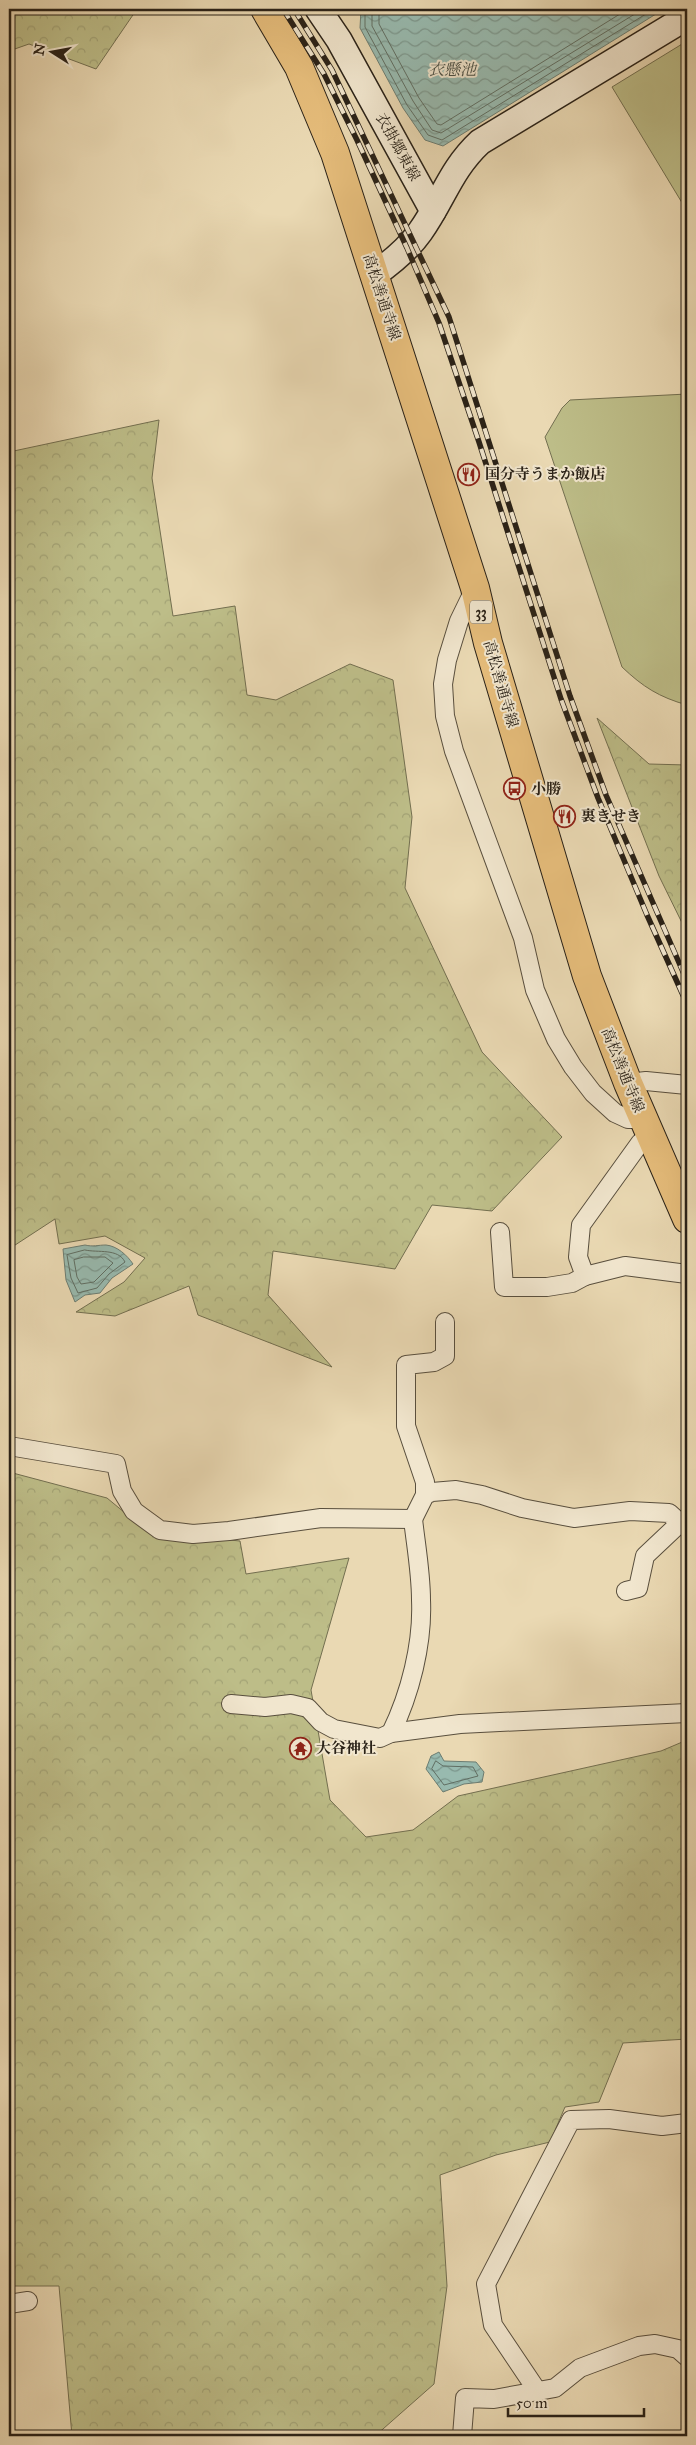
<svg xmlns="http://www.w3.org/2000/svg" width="696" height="2445" font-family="'IM FELL Great Primer','Noto Serif JP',serif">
<defs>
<pattern id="forest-crowns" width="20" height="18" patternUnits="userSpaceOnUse" patternTransform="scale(1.25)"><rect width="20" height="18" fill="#bdbd88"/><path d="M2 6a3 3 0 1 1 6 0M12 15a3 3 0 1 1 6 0" fill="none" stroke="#a2a275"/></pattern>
<pattern id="water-waves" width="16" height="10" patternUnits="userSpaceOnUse" patternTransform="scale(1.25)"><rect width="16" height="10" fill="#98baaf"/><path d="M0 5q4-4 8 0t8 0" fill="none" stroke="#7c978d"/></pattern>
</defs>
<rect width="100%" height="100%" fill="#ead9b3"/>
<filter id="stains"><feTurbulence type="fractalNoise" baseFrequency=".004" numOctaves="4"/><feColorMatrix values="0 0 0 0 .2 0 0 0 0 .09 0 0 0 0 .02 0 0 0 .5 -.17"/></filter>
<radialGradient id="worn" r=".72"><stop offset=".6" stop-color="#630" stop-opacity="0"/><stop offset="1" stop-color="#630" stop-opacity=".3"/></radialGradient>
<g fill="#bdbd88" stroke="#736f50">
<polygon points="687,41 687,211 612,87"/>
<path d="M687 394V705C659 697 643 687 622 667L545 437 562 408 570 400Z"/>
</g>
<g fill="url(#forest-crowns)" stroke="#736f50">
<polygon points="9,9 137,9 96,69 29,44 9,51"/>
<polygon points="159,420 152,478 173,616 235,606 247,695 276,700 350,664 393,680 412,817 405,888 482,1052 562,1137 492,1211 432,1205 395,1269 273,1251 268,1295 332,1367 198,1315 189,1286 115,1316 76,1312 124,1282 145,1258 105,1236 59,1244 55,1219 9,1249 9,452"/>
<polygon points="597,718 649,764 687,765 687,933 659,876"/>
<polygon points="9,1472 107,1498 148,1532 240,1541 246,1574 349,1558 311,1690 330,1800 366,1837 413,1830 458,1796 661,1751 687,1740 687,2039 623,2043 599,2102 565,2107 550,2142 496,2155 440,2175 447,2286 434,2384 375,2436 72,2436 59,2286 9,2286"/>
</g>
<g fill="url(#water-waves)" stroke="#6c7d72">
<polygon points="361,9 664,9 443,146 425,140 403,108 360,28"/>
<path d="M85 1245C93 1247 98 1245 106 1245 117 1246 127 1255 133 1264L112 1278 100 1293 85 1295 75 1302 66 1280 63 1249Z"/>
<polygon points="439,1752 444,1761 476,1762 484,1772 482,1782 464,1784 443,1792 426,1769 431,1756"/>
</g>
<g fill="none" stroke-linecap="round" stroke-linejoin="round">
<g stroke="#606e63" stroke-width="1">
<polyline points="365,9 365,27 407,105 428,135 442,140 654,9"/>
<polyline points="372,9 372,26 413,101 432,130 441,133 643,9"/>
<polyline points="379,9 379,24 419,98 437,124 441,125 628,9"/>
<path d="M85 1250C98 1253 118 1248 125 1262L109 1274 97 1288 78 1293 71 1278 67 1255Z"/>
<polygon points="84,1257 105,1257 113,1263 94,1282 81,1284 77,1277 74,1260"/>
<polygon points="436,1761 443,1766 473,1767 478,1776 444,1785 432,1769"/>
</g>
<defs>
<g id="street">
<polyline points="475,588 459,621 447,660 443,684 445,716 454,751 523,938 535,990 556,1039 573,1067 593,1093 615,1113 628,1119 643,1119"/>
<polyline points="628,1083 646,1081 687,1085"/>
<polyline points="500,1232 504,1287 547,1287 572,1283 585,1276 625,1266 687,1274"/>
<polyline points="585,1276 578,1257 581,1225 640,1143 650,1135"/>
<polyline points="9,1446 116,1464 122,1491 134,1511 160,1530 193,1534 229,1531 321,1518 413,1519 425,1495 432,1492 456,1490 482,1495 522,1508 574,1518 630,1511 669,1513 680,1523 687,1524"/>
<polyline points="425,1495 425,1482 406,1426 406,1365 434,1362 445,1356 445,1322"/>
<polyline points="626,1591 638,1588 645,1556 680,1523"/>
<polyline points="231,1704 265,1707 291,1704 308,1708 321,1722 334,1729 380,1738 391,1733 460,1724 687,1713"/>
<path d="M391 1733C410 1694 423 1644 421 1600 421 1573 416 1546 413 1519"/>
<polyline points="9,2304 28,2301"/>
<polyline points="538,2392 493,2325 486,2284 571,2120 609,2119 662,2126 687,2123"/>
<polyline points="462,2436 465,2398 494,2399 555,2388 580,2368 639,2346 655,2344 678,2349 687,2357"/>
</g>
<g id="secondary">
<polyline points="318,9 339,40 433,211"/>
<path d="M375 274C392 262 408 249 420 232 443 200 450 170 480 142L687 17"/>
</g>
<polyline id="primary" points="265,9 299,67 335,153 475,588 488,643 587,976 628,1083 687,1219"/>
</defs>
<use href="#street" stroke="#594f3e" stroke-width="20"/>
<use href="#secondary" stroke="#292117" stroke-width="28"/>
<use href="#primary" stroke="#292117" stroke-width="30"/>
<use href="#street" stroke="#f1e6ce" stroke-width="18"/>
<use href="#secondary" stroke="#f1e6ce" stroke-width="25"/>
<use href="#primary" stroke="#e5bc7a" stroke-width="28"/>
<defs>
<g id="rail">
<polyline points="283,9 324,74 357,140 407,248 439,323 479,442 561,699 598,798 647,915 687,1004"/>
<polyline points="294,9 332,70 449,317 570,696 606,795 687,981"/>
</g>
</defs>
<use href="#rail" stroke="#292117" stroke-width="5.5"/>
<use href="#rail" stroke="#f1e6ce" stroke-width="4" stroke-dasharray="11" stroke-linecap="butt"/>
</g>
<defs>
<symbol id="restaurant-ring" viewBox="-11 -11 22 22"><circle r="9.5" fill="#f1e6ce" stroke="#8f2418" stroke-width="1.5"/><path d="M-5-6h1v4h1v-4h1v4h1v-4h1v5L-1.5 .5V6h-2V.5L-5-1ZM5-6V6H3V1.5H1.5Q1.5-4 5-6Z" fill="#8f2418"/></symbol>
<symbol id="bus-ring" viewBox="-11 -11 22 22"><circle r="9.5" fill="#f1e6ce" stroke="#8f2418" stroke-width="1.5"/><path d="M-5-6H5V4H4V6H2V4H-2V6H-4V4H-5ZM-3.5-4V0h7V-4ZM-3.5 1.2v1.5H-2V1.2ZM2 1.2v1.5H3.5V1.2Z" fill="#8f2418"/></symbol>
<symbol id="temple-ring" viewBox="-11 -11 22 22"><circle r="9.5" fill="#f1e6ce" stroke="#8f2418" stroke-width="1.5"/><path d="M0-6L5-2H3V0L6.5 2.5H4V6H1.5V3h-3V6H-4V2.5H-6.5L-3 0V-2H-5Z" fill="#8f2418"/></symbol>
</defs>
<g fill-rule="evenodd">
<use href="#restaurant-ring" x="456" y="462" width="25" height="25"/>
<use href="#bus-ring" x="502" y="776" width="25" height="25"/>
<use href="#restaurant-ring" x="552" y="804" width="25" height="25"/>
<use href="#temple-ring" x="288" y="1736" width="25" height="25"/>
</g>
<g text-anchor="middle" stroke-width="4" stroke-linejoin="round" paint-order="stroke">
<rect fill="#f1e6ce" stroke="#655c4e" stroke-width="1" x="470" y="600.5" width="22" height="23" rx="4"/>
<g font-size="14" font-weight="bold" fill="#292117">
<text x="481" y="617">33</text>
</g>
<g font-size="15" fill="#292117" stroke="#f1e6ce">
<text transform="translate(398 147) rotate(61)" y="5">衣掛郷東線</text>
<text transform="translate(382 297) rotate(72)" y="5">高松善通寺線</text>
<text transform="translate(501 684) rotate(74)" y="5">高松善通寺線</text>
<text transform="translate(623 1070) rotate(68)" y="5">高松善通寺線</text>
</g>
<g font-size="15" font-weight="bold" fill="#292117" stroke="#f1e6ce" text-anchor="start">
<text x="485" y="479">国分寺うまか飯店</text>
<text x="531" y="794">小勝</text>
<text x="581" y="821">裏きせき</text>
<text x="316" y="1753">大谷神社</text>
</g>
<g font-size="16" font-style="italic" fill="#4a4f45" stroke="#f1e6ce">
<text x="452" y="75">衣懸池</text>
</g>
</g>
<rect width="696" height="2445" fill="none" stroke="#ead9b3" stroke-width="30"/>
<rect x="10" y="10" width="676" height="2425" fill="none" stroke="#292117" stroke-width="2.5"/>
<rect x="15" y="15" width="666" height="2415" fill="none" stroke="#292117"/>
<g transform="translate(52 52) rotate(281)" stroke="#f1e6ce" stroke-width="4" paint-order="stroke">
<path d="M0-4L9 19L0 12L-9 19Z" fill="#292117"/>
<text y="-8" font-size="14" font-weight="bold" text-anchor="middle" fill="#292117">N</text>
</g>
<path d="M508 2408v8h136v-8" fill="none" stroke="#292117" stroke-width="2.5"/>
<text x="516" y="2408" font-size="15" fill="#292117" stroke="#f1e6ce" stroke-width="4" paint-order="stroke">50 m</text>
<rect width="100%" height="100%" filter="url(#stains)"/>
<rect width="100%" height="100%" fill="url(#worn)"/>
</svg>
